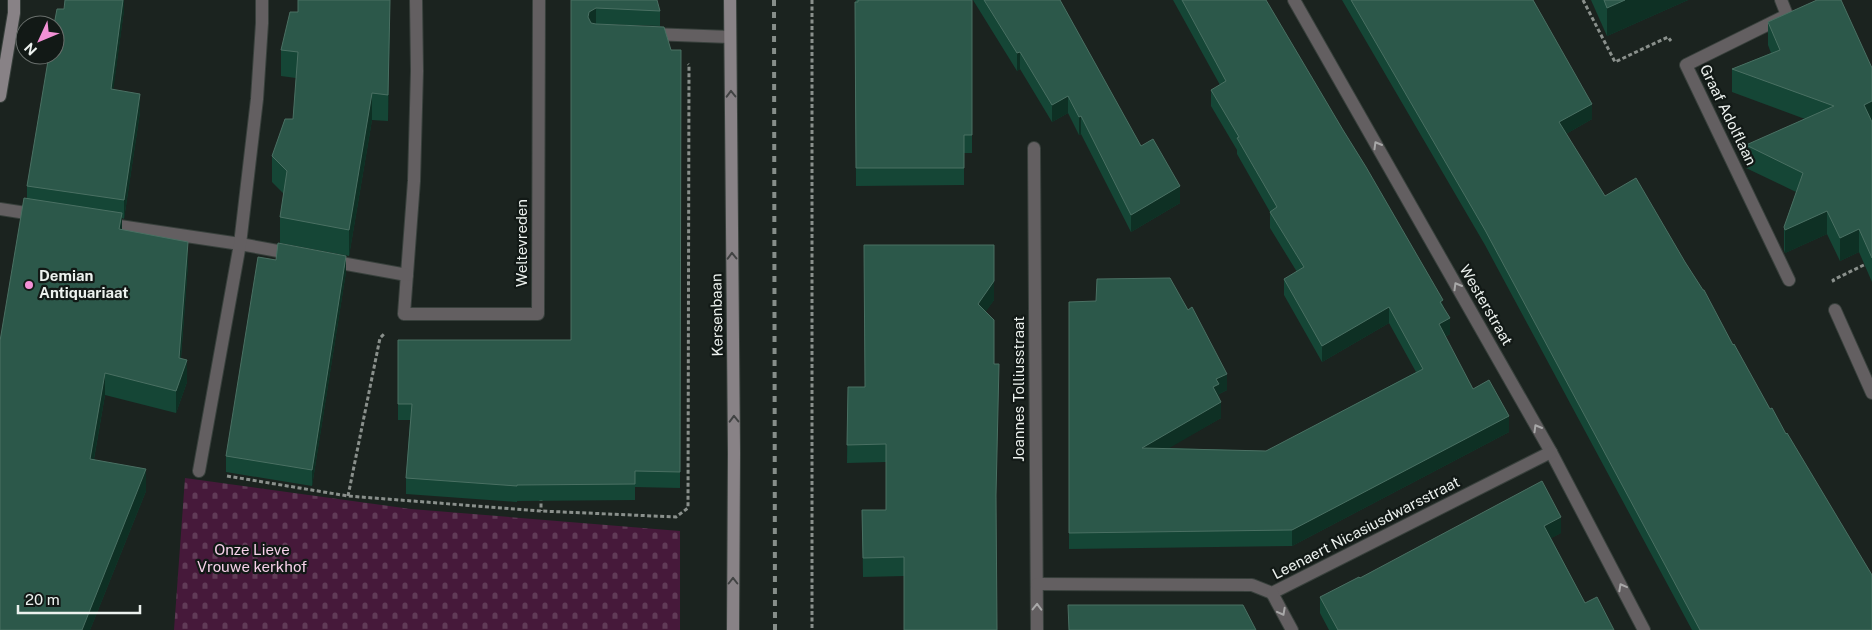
<svg xmlns="http://www.w3.org/2000/svg" width="1872" height="630" font-family="'Public Sans',sans-serif">
<defs>
<pattern id="cemetery-stones" width="16" height="16" patternUnits="userSpaceOnUse" patternTransform="scale(1.25)"><rect width="16" height="16" fill="#46193a"/><path d="M2 7V4a2 2 0 0 1 4 0v3zM10 15v-3a2 2 0 0 1 4 0v3z" fill="#613b57"/></pattern>
</defs>
<rect width="100%" height="100%" fill="#1b231f"/>
<polygon fill="url(#cemetery-stones)" points="185,478 411,509 680,531 680,630 174,630"/>
<g fill="none" stroke-linecap="round" stroke-linejoin="round">
<defs>
<polyline id="lane" points="651,34 730,37"/>
<g id="street">
<polyline points="416,0 417,71 414,181 404,314 538,314 539,0"/>
<polyline points="1294,0 1551,452 1644,630"/>
<polyline points="1781,0 1787,15 1686,65 1789,280"/>
<polyline points="1034,148 1037,630"/>
<polyline points="0,209 39,215"/>
<polyline points="106,224 240,244 294,254"/>
<polyline points="330,261 407,275"/>
<polyline points="1835,310 1872,393"/>
<polyline points="199,471 240,244 257,99 262,23 262,0"/>
<polyline points="1037,584 1252,585 1272,593 1551,452"/>
<polyline points="1272,593 1292,630"/>
</g>
<g id="secondary">
<polyline points="730,0 734,453 733,630"/>
<polyline points="0,96 14,13 14,0"/>
</g>
</defs>
<use href="#lane" stroke="#38403c" stroke-width="14"/>
<use href="#street" stroke="#38403c" stroke-width="14"/>
<use href="#secondary" stroke="#38403c" stroke-width="14"/>
<g stroke="#8a908c" stroke-width="3" stroke-dasharray="4 2.5" stroke-linecap="butt">
<polyline points="812,0 812,630"/>
<polyline points="1583,0 1615,62 1668,37 1671,41"/>
<polyline points="1834,282 1833,280 1872,261"/>
<polyline points="227,476 348,496 541,511 676,517 688,508 689,65 688,64"/>
<polyline points="348,496 380,338 384,334"/>
<polyline points="541,497 541,511"/>
</g>
<use href="#lane" stroke="#635f61" stroke-width="12"/>
<use href="#street" stroke="#635f61" stroke-width="12"/>
<use href="#secondary" stroke="#888286" stroke-width="12"/>
<polyline stroke="#878e8a" stroke-width="4" stroke-dasharray="6 6" stroke-linecap="butt" points="774,0 775,630"/>
</g>
<g fill="#154636">
<polygon points="124,0 124,10 113,89 140,112 124,219 122,218 122,230 188,264 181,358 187,382 176,413 105,395 94,459 146,491 90,630 27,199 27,186 64,9"/>
<polygon points="298,0 390,0 388,121 372,120 349,256 280,243 280,217 284,194 272,182 272,156 293,119 296,78 281,76 281,50 298,12"/>
<polygon points="571,0 660,11 660,26 595,24 671,50 681,50 680,488 635,487 635,500 517,501 517,502 406,494 406,478 410,420 398,420 398,340 571,340"/>
<polygon points="856,0 972,0 972,153 964,153 964,185 856,186 855,2 856,2"/>
<polygon points="973,0 1060,0 1141,146 1180,203 1131,232 1081,134 1079,135 1068,113 1052,122 1020,69 1017,71"/>
<polygon points="1173,0 1266,0 1443,305 1450,334 1445,337 1473,389 1509,432 1292,546 1069,549 1069,302 1227,390 1219,394 1221,418 1168,448 1266,451 1416,372 1389,323 1322,362 1284,295 1284,279 1297,272 1270,228 1270,212 1237,154 1237,150 1211,106 1211,90 1220,85"/>
<polygon points="1342,0 1533,0 1592,119 1566,134 1872,630 1692,630 1485,245"/>
<polygon points="1591,0 1688,0 1607,36"/>
<polygon points="1768,22 1872,68 1872,282 1859,252 1840,261 1827,234 1785,253 1784,250 1784,227 1796,192 1746,168 1746,145 1805,119 1732,92 1732,69 1771,53 1768,45"/>
<polygon points="994,245 994,300 985,312 904,576 863,577 862,510 886,510 886,462 847,463 848,387 865,387"/>
<polygon points="276,260 346,272 312,486 226,472 226,456"/>
<polygon points="1561,533 1551,538 1585,603 1614,630 1329,630 1320,613 1320,597 1360,578"/>
</g>
<g fill="#0e3024">
<polygon points="123,0 124,0 124,10 111,107 111,89"/>
<polygon points="390,0 390,9 388,121 388,95"/>
<polygon points="1625,0 1688,0 1607,36 1607,8"/>
<polygon points="596,8 596,24 589,27 588,17 589,12"/>
<polygon points="1020,52 1020,69 1017,71 1017,53"/>
<polygon points="372,93 372,120 349,256 349,230"/>
<polygon points="140,94 140,112 124,219 124,200"/>
<polygon points="1068,96 1068,113 1052,122 1052,105"/>
<polygon points="1872,101 1872,124 1864,105"/>
<polygon points="1592,104 1592,119 1559,138 1559,122"/>
<polygon points="1081,116 1081,134 1079,135 1079,117"/>
<polygon points="1180,186 1180,203 1131,232 1131,215"/>
<polygon points="1827,211 1827,234 1785,253 1785,230"/>
<polygon points="122,213 122,235 119,229"/>
<polygon points="1859,229 1859,252 1840,261 1840,238"/>
<polygon points="188,242 188,264 179,380 179,358"/>
<polygon points="346,256 346,272 312,486 312,470"/>
<polygon points="994,281 994,300 978,323 978,304"/>
<polygon points="1389,307 1389,323 1322,362 1322,346"/>
<polygon points="1450,318 1450,334 1439,340 1439,324"/>
<polygon points="187,360 187,382 176,413 176,391"/>
<polygon points="105,373 105,395 90,481 90,459"/>
<polygon points="1227,374 1227,390 1219,394 1219,400 1213,387 1216,379"/>
<polygon points="1221,402 1221,418 1142,464 1142,448"/>
<polygon points="1509,416 1509,432 1292,546 1292,530"/>
<polygon points="146,469 146,491 90,630 82,630"/>
<polygon points="1561,517 1561,533 1544,542 1544,526"/>
</g>
<g fill="#2c584a" stroke="#4a7063">
<polygon points="65,0 123,0 111,89 140,94 124,200 27,186 49,55 55,55 55,25 54,25 57,9 64,9"/>
<polygon points="298,0 390,0 388,95 372,93 349,230 280,217 287,171 272,156 285,119 293,119 298,52 281,50 290,12 298,12"/>
<polygon points="571,0 657,0 660,11 596,8 589,12 588,17 591,23 596,24 664,27 671,50 681,50 680,472 635,471 635,484 517,485 517,486 406,478 412,404 398,404 398,340 571,340"/>
<polygon points="858,0 972,0 972,135 964,135 964,168 856,168 855,2 858,2"/>
<polygon points="984,0 1060,0 1141,146 1153,139 1180,186 1131,215 1081,116 1079,117 1068,96 1052,105 1020,52 1017,53"/>
<polygon points="1182,0 1266,0 1343,130 1366,167 1443,300 1440,302 1450,318 1439,324 1473,389 1489,380 1509,416 1292,530 1069,533 1069,302 1096,301 1097,279 1170,278 1188,310 1192,307 1227,374 1216,379 1219,384 1213,387 1221,402 1142,448 1266,451 1423,369 1389,307 1322,346 1284,279 1304,267 1270,212 1277,207 1237,138 1239,137 1211,90 1226,81"/>
<polygon points="1351,0 1533,0 1592,104 1559,122 1605,196 1636,178 1685,262 1703,290 1704,290 1733,345 1734,344 1770,409 1772,408 1786,434 1787,433 1872,575 1872,630 1700,630 1485,230"/>
<polygon points="1604,0 1625,0 1607,8"/>
<polygon points="1817,0 1841,0 1872,68 1872,101 1864,105 1872,122 1872,258 1859,229 1840,238 1827,211 1785,230 1784,227 1803,173 1746,145 1834,106 1732,69 1780,50 1768,22"/>
<polygon points="24,198 122,213 119,229 188,242 179,358 187,360 176,391 105,373 90,459 146,469 82,630 0,630 0,341"/>
<polygon points="278,243 346,256 312,470 226,456 258,257 276,260"/>
<polygon points="864,245 994,245 994,281 978,304 994,320 994,364 999,364 996,495 997,630 904,630 904,557 863,558 862,510 886,510 886,444 847,445 848,387 865,387"/>
<polygon points="1542,481 1561,517 1544,526 1585,603 1597,597 1614,630 1338,630 1320,597 1359,577 1360,578"/>
<polygon points="1068,605 1243,605 1256,630 1069,630"/>
</g>
<defs><path id="oneway-chevron" d="M-2-3.5L2.5 0L-2 3.5" fill="none" stroke-width="1.6" stroke-linecap="round" stroke-linejoin="round" transform="scale(1.25)"/></defs>
<g stroke="#414343">
<use href="#oneway-chevron" transform="translate(731 94) rotate(-91)"/>
<use href="#oneway-chevron" transform="translate(732 256) rotate(-91)"/>
<use href="#oneway-chevron" transform="translate(734 419) rotate(-91)"/>
<use href="#oneway-chevron" transform="translate(733 581) rotate(-90)"/>
</g>
<g stroke="#a8a8a8">
<use href="#oneway-chevron" transform="translate(1377 145) rotate(-120)"/>
<use href="#oneway-chevron" transform="translate(1457 286) rotate(-120)"/>
<use href="#oneway-chevron" transform="translate(1537 428) rotate(-120)"/>
<use href="#oneway-chevron" transform="translate(1622 587) rotate(-118)"/>
<use href="#oneway-chevron" transform="translate(1037 607) rotate(-89)"/>
<use href="#oneway-chevron" transform="translate(1282 612) rotate(62)"/>
</g>
<circle fill="#f391d6" stroke="#121916" stroke-width="2" cx="29" cy="285" r="5"/>
<g text-anchor="middle" stroke-width="4.5" stroke-linejoin="round" paint-order="stroke">
<g font-size="15" fill="#ecf1ee" stroke="#121916">
<text transform="translate(1728 115) rotate(64)" y="5">Graaf Adolflaan</text>
<text transform="translate(522 243) rotate(-90)" y="5">Weltevreden</text>
<text transform="translate(1486 305) rotate(60)" y="5">Westerstraat</text>
<text transform="translate(717 315) rotate(-91)" y="5">Kersenbaan</text>
<text transform="translate(1019 389) rotate(-90)" y="5">Joannes Tolliusstraat</text>
<text transform="translate(1366 528) rotate(-27)" y="5">Leenaert Nicasiusdwarsstraat</text>
</g>
<g font-size="15" font-weight="bold" fill="#ecf1ee" stroke="#121916" text-anchor="start">
<text x="39" y="281">Demian<tspan x="39" dy="17">Antiquariaat</tspan></text>
</g>
<g font-size="15" fill="#f5d0e8" stroke="#121916">
<text x="252" y="555">Onze Lieve<tspan x="252" dy="17">Vrouwe kerkhof</tspan></text>
</g>
</g>
<g transform="translate(40 40) rotate(226)"><circle r="24" fill="#121916" stroke="#696f6c"/>
<path d="M0-4L9 19L0 12L-9 19Z" fill="#f391d6"/>
<text y="-8" font-size="14" font-weight="bold" text-anchor="middle" fill="#ecf1ee">N</text>
</g>
<path d="M18 605v8h122v-8" fill="none" stroke="#ecf1ee" stroke-width="2.5"/>
<text x="25" y="605" font-size="15" fill="#ecf1ee" stroke="#121916" stroke-width="4" paint-order="stroke">20 m</text>
</svg>
